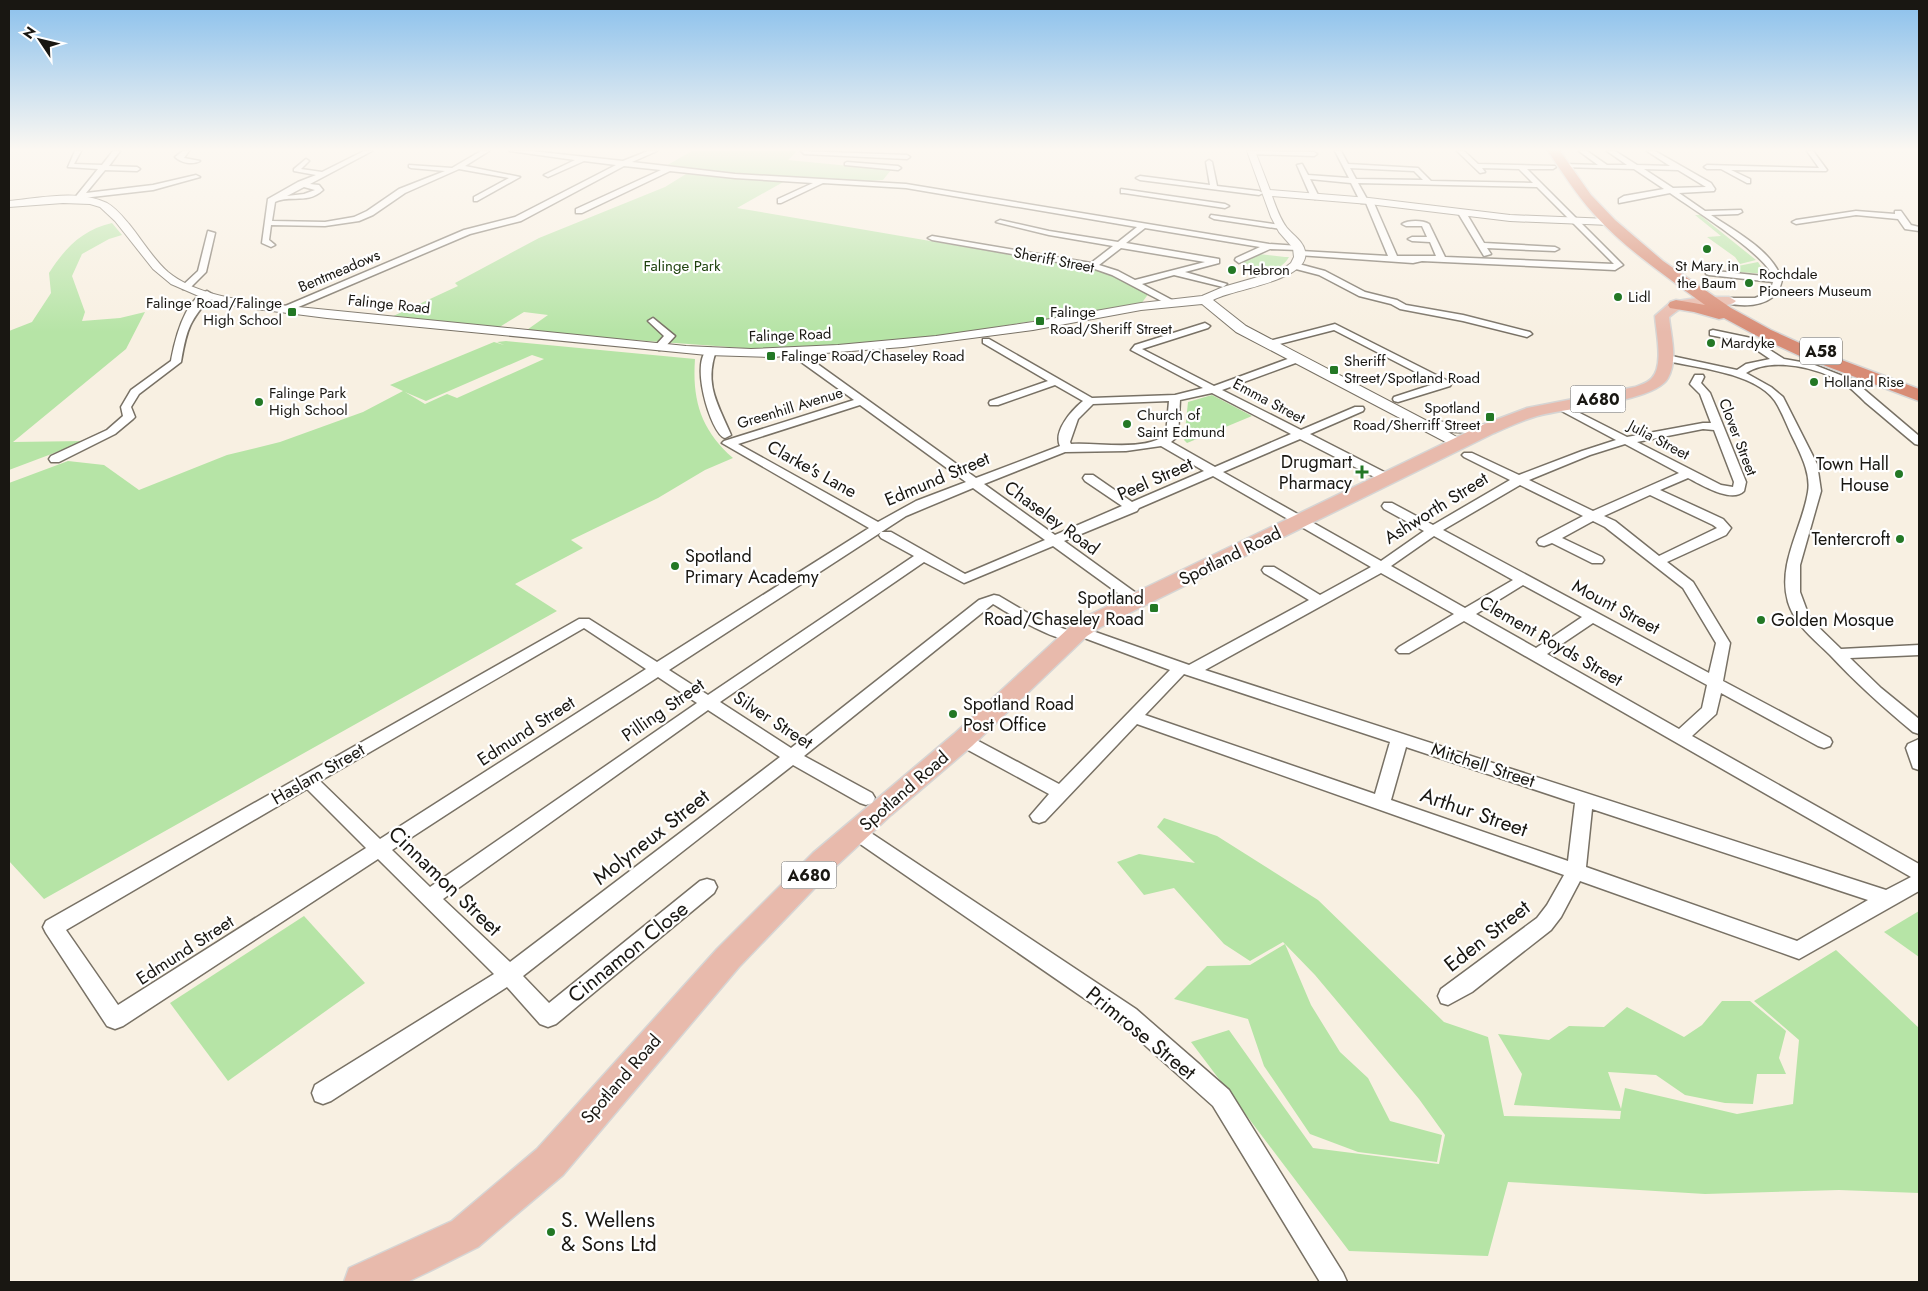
<svg xmlns="http://www.w3.org/2000/svg" width="1928" height="1291" font-family="Jost,sans-serif">
<rect width="100%" height="100%" fill="#f8f0e2"/>
<g fill="#b6e4a6" fill-rule="evenodd">
<polygon points="692,151 797,151 788,160 891,170 883,180 870,181 750,175 664,167"/>
<polygon points="686,174 785,181 737,208 1089,268 1113,276 1149,293 1141,304 908,341 771,350 524,332 548,315 524,312 498,328 389,318 458,286 455,283 539,238 665,187"/>
<polygon points="1695,215 1700,215 1756,260 1740,264 1735,257 1707,237 1721,236"/>
<path d="M112 223 122 235 109 239 82 254 72 276 85 312 82 321 120 318 145 312 126 349 13 442 86 441 9 470V331L32 322 51 293 49 273C65 248 82 230 112 223Z"/>
<path d="M1259 254 1285 257H1289C1277 277 1261 267 1242 263Z"/>
<polygon points="1758,262 1766,274 1740,272 1733,267"/>
<path d="M506 341 695 359C692 400 701 430 733 458L705 470 658 498 571 540 583 548 515 584 557 611 44 899 9 861V483L68 461 104 465 139 490 227 455 280 442 363 412 403 391 390 385 494 342 504 345 497 342ZM532 355 544 359 457 398 447 394 425 404 405 392 426 401Z"/>
<polygon points="1212,395 1252,416 1187,443 1184,440 1188,402"/>
<polygon points="1164,818 1217,836 1318,900 1444,1022 1488,1037 1504,1116 1620,1119 1621,1111 1514,1105 1522,1074 1498,1034 1549,1040 1569,1026 1604,1027 1627,1007 1684,1037 1702,1025 1722,1001 1750,1001 1786,1031 1779,1058 1786,1074 1757,1074 1753,1104 1725,1103 1685,1095 1656,1075 1608,1072 1621,1109 1625,1088 1737,1114 1793,1104 1799,1040 1754,1001 1836,950 1919,1028 1919,1193 1839,1190 1705,1194 1508,1182 1488,1256 1349,1251 1191,1042 1229,1030 1313,1148 1439,1164 1445,1135 1419,1099 1315,975 1283,942 1250,961 1224,944 1174,888 1144,895 1117,862 1139,854 1195,863 1157,827"/>
<polygon points="1919,911 1919,957 1884,932"/>
<polygon points="304,916 365,983 228,1081 170,1003"/>
<polygon points="1285,944 1311,1005 1340,1052 1368,1078 1390,1121 1442,1135 1437,1162 1358,1152 1310,1134 1264,1066 1248,1019 1174,999 1207,966 1250,965"/>
</g>
<g fill="none" stroke-linecap="round" stroke-linejoin="round">
<defs>
<g id="street">
<polygon points="75,151 81,151 74,164 102,165 113,151 120,151 109,166 137,167 140,169 137,171 105,170 86,193 153,185 196,175 200,177 153,190 83,198 77,202 73,200 98,169 68,167"/>
<path d="M183 151H189L184 158 200 161C193 165 181 163 175 157Z"/>
<path d="M364 151H372L310 184 319 185 323 190C307 205 290 194 275 202L272 221 325 222 354 217 367 211 399 189 445 171 411 168 409 167V165L452 168 481 151H489L465 166 520 177 477 201H474V197L509 178 459 169 405 193 373 215 359 221 325 226 271 225 269 240 275 245 271 247 262 243 268 199 298 182 316 175 294 171V169L306 159 309 161 301 169 322 172ZM304 187 315 190 304 194 287 196Z"/>
<path d="M510 151H531L623 161 648 151H657L632 162 735 174 906 184 1269 244 1299 246 1303 248 1299 250 1270 249 1239 263 1235 260 1236 258 1260 247 1145 228 1126 243 1219 259V263L1185 272 1227 284 1223 287 1174 275 1142 284 1172 300 1174 302 1169 305 1112 275 1092 268 932 240 928 238 932 236 1091 263 1113 246 1049 235 996 222 1000 220 1049 231 1118 242 1137 227 906 188 823 183 781 203H778V199L813 183 735 178 670 171 582 213H576V209L661 170 624 166 521 221 470 234 289 311H283V307L464 230 515 217 616 165 584 161 548 177 544 175 546 174 575 160ZM1121 248 1205 262 1135 280 1118 271 1099 265Z"/>
<polygon points="801,151 907,155 910,157 907,159 804,154"/>
<polygon points="1248,151 1314,152 1317,154 1314,156 1251,154"/>
<path d="M1335 151H1341L1348 164 1418 168 1431 181 1533 183 1519 169 1482 168 1485 172 1480 173 1457 151H1464L1478 164 1555 166 1556 167 1553 169H1527L1623 265 1615 270 1422 261 1413 263 1298 255V251H1301L1388 256 1366 203H1361L1351 183 1310 179 1319 197 1315 199 1311 197 1297 165 1302 164 1308 175 1349 178ZM1350 168 1414 171 1423 180 1356 179ZM1358 183 1537 187 1614 264 1445 257 1429 224C1423 220 1408 220 1402 224L1406 226H1422L1427 237H1412L1408 239 1412 241 1430 242 1436 256H1397L1373 201 1367 199Z"/>
<path d="M1579 151H1587L1607 165H1627L1607 151H1615L1637 165 1670 166 1647 151H1655L1711 183 1715 189 1714 191 1679 193 1705 211 1741 210 1742 212 1738 214 1711 215C1736 232 1773 251 1782 280 1777 306 1748 308 1726 303L1724 301 1729 298H1755L1770 292 1773 282 1709 275 1706 274V270L1773 277C1767 255 1691 208 1670 193L1619 203V199L1624 196 1664 189 1634 169 1562 167V165L1564 164 1598 165ZM1644 169 1678 170 1706 187 1673 188Z"/>
<polygon points="1807,151 1813,151 1827,170 1826,171 1731,170 1750,179 1750,183 1747,183 1721,169 1707,169 1704,167 1707,165 1819,168"/>
<polygon points="1209,160 1212,162 1217,186 1259,191 1263,193 1259,195 1140,180 1136,178 1140,176 1210,185 1206,162"/>
<polygon points="847,162 898,166 901,168 898,170 845,165 845,163"/>
<polygon points="1121,189 1225,204 1229,206 1225,208 1124,193 1121,193"/>
<polygon points="1459,211 1465,211 1484,243 1555,247 1559,249 1555,251 1487,248 1491,254 1484,256 1458,213"/>
<polygon points="1856,211 1895,214 1895,211 1901,211 1911,225 1919,227 1919,231 1905,229 1898,219 1856,215 1796,224 1792,222 1796,220"/>
<polygon points="1211,215 1281,225 1285,227 1281,229 1214,219 1210,217"/>
<polygon points="208,231 215,233 206,272 189,289 183,289 183,285 198,271"/>
<polygon points="1295,263 1325,271 1365,292 1397,300 1406,305 1463,315 1530,332 1532,334 1527,337 1463,321 1400,309 1391,304 1359,296 1319,275 1292,268 1291,266"/>
<path d="M207 291 212 294C190 322 187 326 181 362L139 394 131 407 135 417 133 419 115 434 59 462H51L49 459 51 456 107 430 123 416 121 407 131 390 171 361C175 340 184 300 207 291Z"/>
<polygon points="653,318 675,336 663,349 659,350 654,347 664,336 648,321"/>
<path d="M1205 323 1210 326 1208 328 1142 349 1214 386 1293 357H1301V361L1222 390 1301 430 1355 407H1363L1364 409 1363 411 1310 434 1392 476 1394 479 1392 482H1384L1300 439 1223 472 1381 561 1424 531 1384 509 1382 506 1384 503H1392L1433 525 1510 480 1464 457 1462 455 1464 453H1472L1519 475 1582 451 1616 440 1556 408 1555 406 1556 404 1560 403 1627 437 1703 423H1711L1700 394 1690 384 1695 375H1703L1704 377 1701 383 1710 393 1746 482 1744 491C1732 504 1700 484 1688 478L1660 490 1723 519 1731 528 1726 535 1667 562 1693 582 1730 643 1723 681 1830 738 1832 742 1830 746 1824 748 1818 746 1721 693 1716 714 1692 736 1919 864V891L1799 959 1580 881 1561 917 1551 930 1472 992 1448 1005 1441 1003 1438 996 1441 989 1537 918 1547 905 1564 875 1137 724 1045 821 1039 823 1033 821 1030 816 1049 794 957 744 955 740 957 736 963 734 969 736 1059 784 1170 670 1079 636 1077 640C1059 645 1010 614 993 604L804 756 872 793 875 798 872 803 866 805 860 803 793 765 523 976 549 1003 700 881 707 879 714 881 717 887 714 893 556 1024 548 1027 540 1024 507 987 331 1101 323 1104 315 1101 312 1093 315 1085 494 974 378 859 123 1026 115 1029 107 1026 46 933 43 927 46 921 579 619H589L657 662 869 528 722 443 724 441 854 400 797 359V355H805L976 478 1060 446C1053 431 1072 410 1083 401L1055 385 998 405H990L989 403 990 401 1048 381 983 343V339H989L1092 398 1175 395 1203 388 1131 350 1135 345ZM1212 393 1291 434 1215 467 1171 442 1178 436 1180 400ZM1169 401 1166 435C1143 452 1098 442 1071 444L1070 442 1078 419 1093 404ZM860 405 966 482 916 501 878 522 738 444ZM1703 429 1714 430 1734 482 1733 487 1721 485 1637 442ZM1625 444 1679 473 1593 511 1529 480 1590 455ZM1161 446 1204 471 1132 502 1093 475H1085L1083 478 1085 481 1122 506 1055 535 984 484 1065 452 1126 451ZM1213 476 1371 567 1320 595 1274 567H1264L1262 570 1264 573 1309 600 1189 665 1084 628H1074L1072 632 1036 618 999 596 994 595 979 600 791 748 720 702 924 562 964 583 1053 546 1133 604H1143L1145 601 1143 598 1064 541 1137 511 1139 508ZM1520 485 1583 516 1539 539 1537 542 1539 545 1544 546 1552 543 1592 563H1602L1604 560 1602 557 1562 538 1593 521 1605 527 1683 588 1716 643 1709 673 1443 530ZM973 488 1045 540 965 574 891 532H881L879 535 881 538 914 556 708 695 669 670 906 516ZM1650 495 1713 525 1717 528 1659 556 1615 521 1604 516ZM1434 536 1513 580 1465 608 1391 566ZM1381 573 1454 614 1399 647 1396 650 1399 653H1409L1464 621 1911 877 1886 890 1205 670ZM1523 585 1582 617 1536 648 1476 614ZM1593 623 1707 685 1702 708 1679 729 1547 654ZM584 628 646 669 380 839 320 781ZM1184 674 1390 742 1375 794 1145 715ZM658 677 697 703 430 887 392 850ZM708 710 780 757 510 962 443 899ZM1406 747 1575 803 1568 861 1391 800ZM307 789 366 848 118 1005 66 930ZM1592 809 1868 900 1797 941 1586 867Z"/>
<polygon points="1335,324 1450,382 1451,384 1450,386 1398,402 1394,401 1393,399 1394,397 1437,383 1334,330 1268,347 1263,344 1265,342"/>
<path d="M1713 330 1751 338 1784 359 1812 364 1853 380 1919 436V445L1915 444C1898 430 1882 416 1865 402 1859 396 1852 389 1845 384 1820 368 1772 356 1746 373L1771 387 1783 397 1817 464 1821 491 1800 565V592L1810 619 1841 649 1919 645V655L1850 658 1881 688 1919 719V734L1913 732C1884 708 1856 683 1830 655 1814 639 1795 625 1788 602 1777 564 1802 529 1808 492 1811 475 1802 457 1795 442 1788 429 1783 413 1775 401 1755 372 1695 368 1663 360L1662 358 1667 355 1737 370 1746 364 1770 359 1745 342 1710 335V331Z"/>
<path d="M711 348 716 351C704 385 718 404 731 435L725 438C711 435 687 355 711 348Z"/>
<polygon points="1919,739 1919,770 1913,768 1906,748 1908,744"/>
<polygon points="856,825 862,827 1136,1009 1229,1090 1343,1273 1347,1282 1320,1282 1213,1106 1120,1023 850,837 847,832 850,827"/>
</g>
<path id="secondary" d="M1247 151H1255L1270 190 1369 198 1510 215 1610 219 1615 222 1610 225 1510 221 1369 204 1272 196C1276 207 1280 219 1287 228 1293 235 1303 241 1305 251 1312 281 1231 289 1213 300L1246 326 1429 422 1434 420 1455 424H1488L1493 426 1496 429 1493 432 1488 434 1448 432 1462 440 1465 443 1462 446 1457 448 1236 332 1202 304 1141 310 1033 330 903 347 773 357 707 355 327 318 241 307 201 297 171 284 153 269 115 221 100 207 90 204 63 203 9 207V201C39 198 79 189 107 203 116 208 123 217 129 224 142 240 153 259 168 272 200 298 249 301 288 306L686 346 751 349 838 345 936 336 1033 322 1141 303 1202 296 1223 287 1282 270 1291 263 1294 257 1293 248 1279 232 1271 217Z"/>
<path id="primary" d="M1703 297H1729L1736 301C1730 309 1694 305 1682 308 1677 310 1673 314 1669 317 1671 337 1678 360 1668 378 1655 402 1565 408 1537 416 1523 420 1508 427 1494 433L1101 627 1087 636 972 746 891 815 833 869 739 967 563 1175 478 1247 428 1272 407 1282H344L349 1268 452 1221 537 1149 717 949 813 853 954 734 1071 626 1085 617 1482 425 1527 408 1635 387C1640 385 1648 383 1652 378 1664 365 1656 332 1655 316L1671 302Z"/>
<path id="highway" d="M1548 151H1560L1591 195 1615 220 1663 261 1731 308 1771 330 1815 350 1919 389V401L1802 357 1759 337 1724 318 1719 319 1694 312 1670 308 1668 305 1670 302 1676 300 1705 305C1666 276 1625 249 1593 213 1576 194 1562 172 1548 151Z"/>
</defs>
<use href="#street" stroke="#787165" stroke-width="3"/>
<use href="#secondary" stroke="#787165" stroke-width="2"/>
<use href="#primary" stroke="#d6d5d4" stroke-width="3"/>
<use href="#highway" stroke="#d6d5d4" stroke-width="3"/>
<use href="#street" fill="#fff" fill-rule="evenodd"/>
<use href="#secondary" fill="#fff" fill-rule="evenodd"/>
<use href="#primary" fill="#e8baac" fill-rule="evenodd"/>
<use href="#highway" fill="#d88c75" fill-rule="evenodd"/>
</g>
<linearGradient id="sky" x2="0" y2="1"><stop stop-color="#8ac0ec"/><stop offset="0.45" stop-color="#fcf8f2"/><stop offset="1" stop-color="#fcf8f2" stop-opacity="0"/></linearGradient>
<rect width="1928" height="332" fill="url(#sky)"/>
<g fill="#237825" stroke="#fff" stroke-width="2">
<circle cx="1707" cy="249" r="5"/>
<circle cx="1232" cy="270" r="5"/>
<circle cx="1749" cy="283" r="5"/>
<circle cx="1618" cy="297" r="5"/>
<rect x="287" y="307" width="10" height="10" rx="2.5"/>
<rect x="1035" y="316" width="10" height="10" rx="2.5"/>
<circle cx="1711" cy="343" r="5"/>
<rect x="766" y="351" width="10" height="10" rx="2.5"/>
<rect x="1329" y="365" width="10" height="10" rx="2.5"/>
<circle cx="1814" cy="382" r="5"/>
<circle cx="259" cy="402" r="5"/>
<rect x="1485" y="412" width="10" height="10" rx="2.5"/>
<circle cx="1127" cy="424" r="5"/>
<path d="M1359.5 464.5h5v5h5v5h-5v5h-5v-5h-5v-5h5z"/>
<circle cx="1899" cy="474" r="5"/>
<circle cx="1900" cy="539" r="5"/>
<circle cx="675" cy="566" r="5"/>
<rect x="1149" y="603" width="10" height="10" rx="2.5"/>
<circle cx="1761" cy="620" r="5"/>
<circle cx="953" cy="714" r="5"/>
<circle cx="551" cy="1232" r="5"/>
</g>
<g text-anchor="middle" stroke-width="4.5" stroke-linejoin="round" paint-order="stroke">
<g font-size="15" fill="#191712" stroke="#fff">
<text transform="translate(1054 260) rotate(11)" y="5">Sheriff Street</text>
<text transform="translate(339 271) rotate(-23)" y="5">Bentmeadows</text>
<text transform="translate(389 304) rotate(6)" y="5">Falinge Road</text>
<text transform="translate(790 335) rotate(-2)" y="5">Falinge Road</text>
<text transform="translate(1269 401) rotate(28)" y="5">Emma Street</text>
<text transform="translate(790 408) rotate(-17)" y="5">Greenhill Avenue</text>
<text transform="translate(1738 437) rotate(69)" y="5">Clover Street</text>
<text transform="translate(1659 440) rotate(28)" y="5">Julia Street</text>
</g>
<g font-size="15" fill="#1f420e" stroke="#fff">
<text x="682" y="271">Falinge Park</text>
</g>
<g font-size="15" fill="#191712" stroke="#fff" text-anchor="start">
<text x="1707" y="271" text-anchor="middle">St Mary in<tspan x="1707" dy="17">the Baum</tspan></text>
<text x="1242" y="275">Hebron</text>
<text x="1759" y="279">Rochdale<tspan x="1759" dy="17">Pioneers Museum</tspan></text>
<text x="1628" y="302">Lidl</text>
<text x="282" y="308" text-anchor="end">Falinge Road/Falinge<tspan x="282" dy="17">High School</tspan></text>
<text x="1050" y="317">Falinge<tspan x="1050" dy="17">Road/Sheriff Street</tspan></text>
<text x="1721" y="348">Mardyke</text>
<text x="781" y="361">Falinge Road/Chaseley Road</text>
<text x="1344" y="366">Sheriff<tspan x="1344" dy="17">Street/Spotland Road</tspan></text>
<text x="1824" y="387">Holland Rise</text>
<text x="269" y="398">Falinge Park<tspan x="269" dy="17">High School</tspan></text>
<text x="1480" y="413" text-anchor="end">Spotland<tspan x="1480" dy="17">Road/Sherriff Street</tspan></text>
<text x="1137" y="420">Church of<tspan x="1137" dy="17">Saint Edmund</tspan></text>
</g>
<g fill="#fff" stroke="#5e5d59" stroke-width="1">
<rect x="1800" y="337.5" width="42" height="27" rx="4"/>
<rect x="1570.5" y="385.5" width="55" height="27" rx="4"/>
<rect x="781.5" y="861.5" width="55" height="27" rx="4"/>
</g>
<g font-size="16" font-weight="bold" fill="#191712">
<text x="1821" y="357">A58</text>
<text x="1598" y="405">A680</text>
<text x="809" y="881">A680</text>
</g>
<g font-size="18" fill="#191712" stroke="#fff" text-anchor="end">
<text x="1352" y="468">Drugmart<tspan x="1352" dy="21">Pharmacy</tspan></text>
<text x="1889" y="470">Town Hall<tspan x="1889" dy="21">House</tspan></text>
<text x="1890" y="545">Tentercroft</text>
<text x="685" y="562" text-anchor="start">Spotland<tspan x="685" dy="21">Primary Academy</tspan></text>
<text x="1144" y="604">Spotland<tspan x="1144" dy="21">Road/Chaseley Road</tspan></text>
<text x="1771" y="626" text-anchor="start">Golden Mosque</text>
<text x="963" y="710" text-anchor="start">Spotland Road<tspan x="963" dy="21">Post Office</tspan></text>
</g>
<g font-size="18" fill="#191712" stroke="#fff">
<text transform="translate(812 469) rotate(29)" y="6">Clarke's Lane</text>
<text transform="translate(937 479) rotate(-23)" y="6">Edmund Street</text>
<text transform="translate(1155 479) rotate(-24)" y="6">Peel Street</text>
<text transform="translate(1436 508) rotate(-32)" y="6">Ashworth Street</text>
<text transform="translate(1052 518) rotate(36)" y="6">Chaseley Road</text>
<text transform="translate(1230 556) rotate(-26)" y="6">Spotland Road</text>
<text transform="translate(1616 607) rotate(28)" y="6">Mount Street</text>
<text transform="translate(1551 641) rotate(30)" y="6">Clement Royds Street</text>
<text transform="translate(663 710) rotate(-35)" y="6">Pilling Street</text>
<text transform="translate(773 720) rotate(33)" y="6">Silver Street</text>
<text transform="translate(526 731) rotate(-33)" y="6">Edmund Street</text>
<text transform="translate(1483 765) rotate(18)" y="6">Mitchell Street</text>
<text transform="translate(318 774) rotate(-30)" y="6">Haslam Street</text>
<text transform="translate(904 791) rotate(-41)" y="6">Spotland Road</text>
<text transform="translate(185 950) rotate(-33)" y="6">Edmund Street</text>
<text transform="translate(621 1079) rotate(-49)" y="6">Spotland Road</text>
</g>
<g font-size="21" fill="#191712" stroke="#fff">
<text transform="translate(1474 812) rotate(19)" y="7">Arthur Street</text>
<text transform="translate(651 837) rotate(-38)" y="7">Molyneux Street</text>
<text transform="translate(445 881) rotate(44)" y="7">Cinnamon Street</text>
<text transform="translate(1487 936) rotate(-38)" y="7">Eden Street</text>
<text transform="translate(628 952) rotate(-39)" y="7">Cinnamon Close</text>
<text transform="translate(1141 1033) rotate(39)" y="7">Primrose Street</text>
</g>
<g font-size="21" fill="#191712" stroke="#fff" text-anchor="start">
<text x="561" y="1227">S. Wellens<tspan x="561" dy="24">&amp; Sons Ltd</tspan></text>
</g>
</g>
<rect width="1928" height="1291" fill="none" stroke="#191712" stroke-width="20"/>
<g transform="translate(40 40) rotate(305)" stroke="#ffffff" stroke-width="4" paint-order="stroke">
<path d="M0-4L9 19L0 12L-9 19Z" fill="#191712"/>
<text y="-8" font-size="14" font-weight="bold" text-anchor="middle" fill="#191712">N</text>
</g>
</svg>
